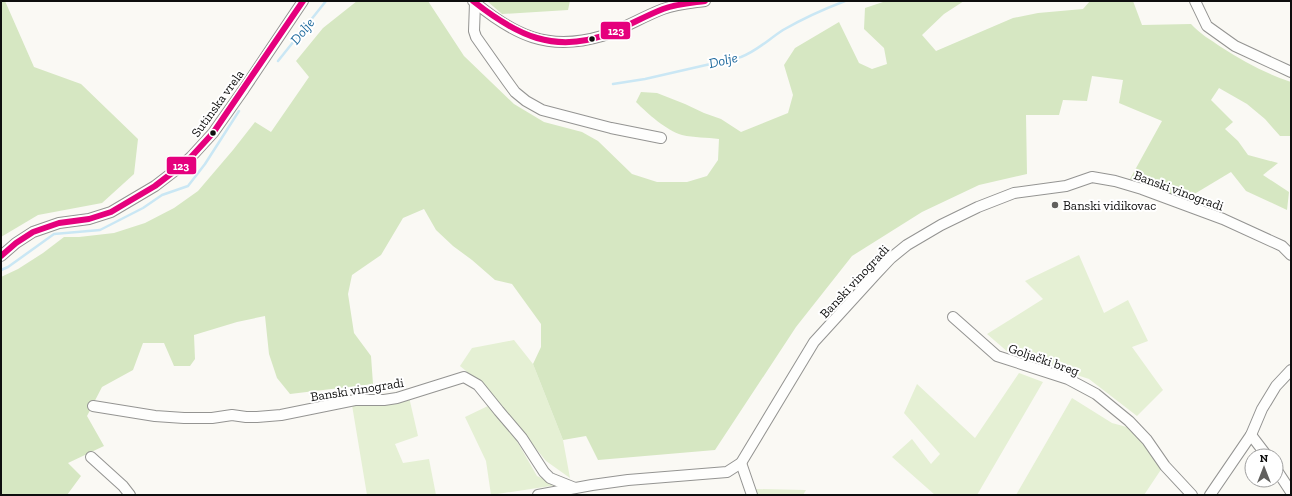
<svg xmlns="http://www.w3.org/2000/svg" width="1292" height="496" font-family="'Zilla Slab',serif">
<rect width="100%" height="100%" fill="#faf9f4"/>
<g fill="#e5f0d4">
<polygon points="1079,255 1104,313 1128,300 1148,341 1132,347 1163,390 1137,416 1089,379 1009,353 987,334 1043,299 1025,281"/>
<polygon points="514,340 533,364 563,440 570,478 546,461 488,389 460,366 472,348"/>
<polygon points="1019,373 1043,382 977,495 935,495 892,457 912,439 931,464 940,454 904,413 917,384 975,438"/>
<polygon points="409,397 418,436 395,444 403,463 429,459 436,495 367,495 352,405"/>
<polygon points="1072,398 1112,423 1134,429 1162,468 1144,495 1016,495"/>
<polygon points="490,405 514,436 537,476 557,485 491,495 486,461 465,417"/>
<polygon points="756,489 806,490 803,495 758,495"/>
</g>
<g fill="#d6e7c2">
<polygon points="1,1 5,1 34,67 81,84 138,139 134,174 102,203 38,215 1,237"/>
<path d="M357 1H428L464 56 514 104 544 122 582 132 598 141 632 174 657 182H687L707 176 718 160 719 139C707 137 694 138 682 135 666 130 648 114 636 102L641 92 657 93 685 104 704 113 721 119 741 132 788 113 793 95 784 65 795 48 839 22 859 63 872 69 887 64 884 48 864 29 865 8 886 1H964L944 14 922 35 936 51 1013 18 1038 13 1083 9 1090 1H1133L1142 25 1191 24C1200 34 1211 40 1221 47 1243 61 1266 74 1291 82V136H1280L1265 119 1247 104 1219 88 1211 100 1233 122 1225 129 1238 141 1248 155 1278 163 1263 175 1289 192 1287 210 1246 191 1231 172 1186 199 1130 179 1162 121 1119 103 1123 80 1092 76 1087 101 1063 100 1059 115H1026L1027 174 979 185 922 212 852 256 796 327 715 450 598 460 586 436 563 440 533 364 541 347V324L512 284 495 280 472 260 453 246 436 230 424 209 403 218 381 255 352 275 348 294 354 333 371 356 373 384 290 394 277 378 269 354 265 316 237 322 194 335 195 359 190 366H174L164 343H143L133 370 102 387 87 416 104 446 68 463 81 476 67 495H1V277L18 269 43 253 64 237H79L114 233 145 223 174 208 198 191 233 150 255 122 271 132 309 77 296 61 323 28Z"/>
<polygon points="487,1 570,1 568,10 502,14"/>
</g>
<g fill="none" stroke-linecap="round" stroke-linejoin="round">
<g stroke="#cae7f4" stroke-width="2.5">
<polyline points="278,61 326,1"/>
<path d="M613 84 645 79 741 57C757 51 769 39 783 30 802 19 824 9 845 1"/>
<polyline points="1,270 8,267 54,234 100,230 143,208 162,195 188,186 205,164 239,111"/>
</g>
<defs>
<g id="minor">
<path d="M473 1C514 35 548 52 602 36 623 29 642 17 663 9 677 4 691 3 705 1"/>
<polyline points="1195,1 1207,26 1235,46 1291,72"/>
<polyline points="475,3 474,31 476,37 507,81 515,92 526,101 542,110 611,128 661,138"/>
<polyline points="1,256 16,243 33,232 59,223 89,219 111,212 155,186 181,166 191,157 213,133 244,89 303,1"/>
<polyline points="953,317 997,356 1068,379 1096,394 1129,421 1147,440 1165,466 1192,495"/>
<polyline points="93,406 155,416 184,418 212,418 232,415 246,417 257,417 281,415 355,400 384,400 397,398 464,377 478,385 499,411 522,438 544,472 550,478 575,488"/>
<polyline points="1251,435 1267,456"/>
<polyline points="91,457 123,486 130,495"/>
<polyline points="741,463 752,495"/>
<polyline points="1276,469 1291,492"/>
<polyline points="538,495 592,485 628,480 727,472 741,463 814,342 876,274 891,258 907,245 941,225 978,207 1014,193 1066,186 1092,177 1115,181 1142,189 1223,219 1282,246 1291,255"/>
<polyline points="1210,495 1251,435 1262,409 1276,386 1291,370"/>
</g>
</defs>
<use href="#minor" stroke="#949492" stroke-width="12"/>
<use href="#minor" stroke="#fefefd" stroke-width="10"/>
<defs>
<g id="bus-1">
<path d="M473 1C516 35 555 55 610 33 628 26 645 16 663 9 677 4 691 3 705 1"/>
<polyline points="1,256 16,243 33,232 59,223 89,219 111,212 155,186 181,166 191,157 213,133 303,1"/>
</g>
</defs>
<use href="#bus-1" stroke="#fff" stroke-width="9"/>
<use href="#bus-1" stroke="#e5007d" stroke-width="6"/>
</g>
<g fill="#0e0e0e" stroke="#fff" stroke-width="1.5">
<circle cx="592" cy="39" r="3.5"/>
<circle cx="213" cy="133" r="3.5"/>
</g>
<circle fill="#61605e" stroke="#fff" stroke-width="1.5" cx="1055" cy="205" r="4"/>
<g text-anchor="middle" stroke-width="4" stroke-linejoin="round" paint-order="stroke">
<g font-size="13" fill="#0e0e0e" stroke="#fff">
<text transform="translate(217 103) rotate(-54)" y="5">Sutinska vrela</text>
<text transform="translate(1179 190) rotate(20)" y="5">Banski vinogradi</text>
<text transform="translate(854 281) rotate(-47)" y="5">Banski vinogradi</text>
<text transform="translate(1044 359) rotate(19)" y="5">Goljački breg</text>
<text transform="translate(357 389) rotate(-9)" y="5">Banski vinogradi</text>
</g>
<g font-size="13" fill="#0e0e0e" stroke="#fff" text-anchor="start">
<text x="1063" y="210">Banski vidikovac</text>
</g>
<g font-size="14" font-style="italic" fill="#1c689c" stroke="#fff">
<text transform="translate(302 31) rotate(-51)" y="5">Dolje</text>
<text transform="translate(723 60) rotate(-13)" y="5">Dolje</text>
</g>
</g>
<g stroke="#fff" stroke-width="1.5">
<rect x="600" y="21" width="31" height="19" rx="4" fill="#e5007d"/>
<rect x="166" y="156" width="31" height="19" rx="4" fill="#e5007d"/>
</g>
<g font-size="11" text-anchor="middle" font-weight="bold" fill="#fff">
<text x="616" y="35">123</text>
<text x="181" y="170">123</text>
</g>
<rect width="1292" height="496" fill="none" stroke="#0e0e0e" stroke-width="4"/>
<g transform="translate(1264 468)"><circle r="19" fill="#ffffff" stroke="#9f9f9f"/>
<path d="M0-3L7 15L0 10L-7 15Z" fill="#61605e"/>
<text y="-6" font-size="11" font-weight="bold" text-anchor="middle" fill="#0e0e0e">N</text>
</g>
</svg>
